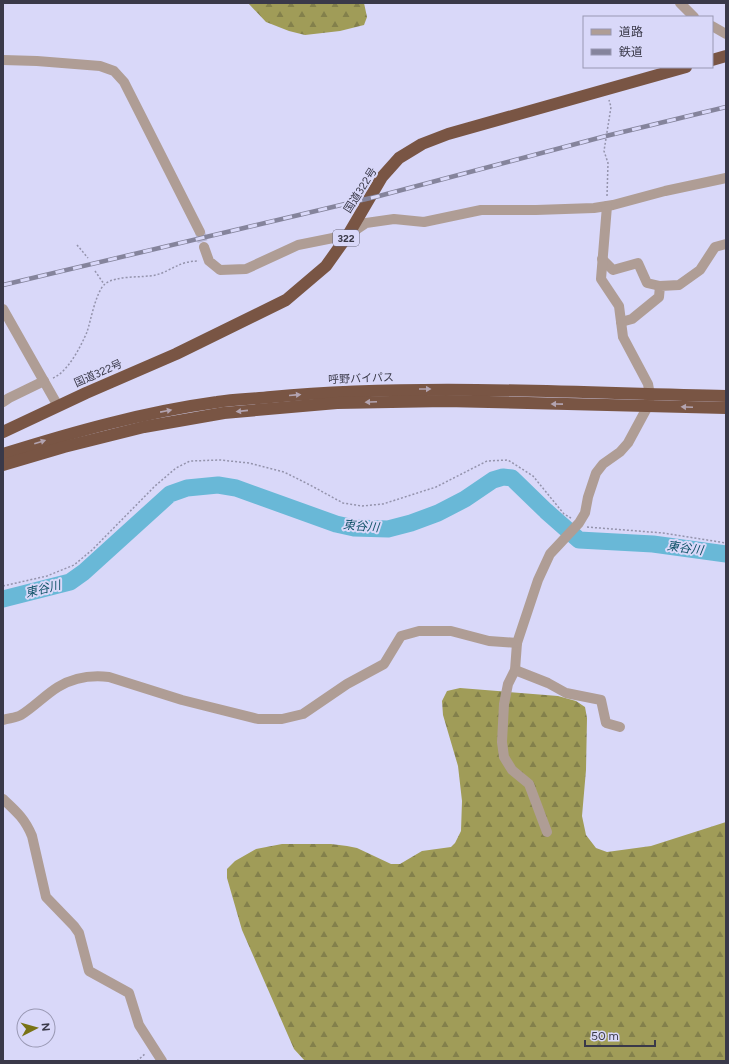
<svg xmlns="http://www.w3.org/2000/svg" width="729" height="1064" font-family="Figtree,'Noto Sans JP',sans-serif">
<defs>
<pattern id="forest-firs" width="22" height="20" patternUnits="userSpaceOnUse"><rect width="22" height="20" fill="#a09c58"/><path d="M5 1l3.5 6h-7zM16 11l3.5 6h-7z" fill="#83804b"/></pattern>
</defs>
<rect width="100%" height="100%" fill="#d9d8f9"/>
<g fill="url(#forest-firs)">
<polygon points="248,3 364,3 367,17 364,25 340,31 305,35 289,31 266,22"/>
<polygon points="460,688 558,696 576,701 585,707 587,718 586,770 582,816 586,835 596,848 607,852 651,846 726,822 726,1061 305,1061 294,1049 242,930 227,878 227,869 235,861 256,849 282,844 331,844 347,846 357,848 391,864 400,864 422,851 451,847 455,843 461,831 462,801 458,766 443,715 442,701 447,691"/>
</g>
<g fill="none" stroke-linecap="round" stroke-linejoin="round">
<polyline stroke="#69b8d7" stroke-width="17" points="3,599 70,582 84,572 170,494 187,488 218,485 236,488 336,524 354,528 388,529 411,523 438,513 465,499 493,480 503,477 512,478 546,511 579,540 653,544 726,554"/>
<polyline stroke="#b9b8d6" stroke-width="10" stroke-dasharray="10 5" stroke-linecap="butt" points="200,232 204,247"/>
<g stroke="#9493ac" stroke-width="1.5" stroke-dasharray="2 2" stroke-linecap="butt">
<polyline points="607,196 608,163 604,151 611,107 609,100"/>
<polyline points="77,245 88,258"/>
<polyline points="95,271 104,284"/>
<path d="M53 378C68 372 81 346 87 332 91 320 96 291 105 284 116 275 142 278 156 275 173 270 179 261 199 261"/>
<polyline points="587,527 663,533 726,543"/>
<polyline points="3,586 47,576 74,565 92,550 155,486 176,468 190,461 220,460 249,463 284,472 310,485 343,503 362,506 383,504 436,487 487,461 508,460 533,476 564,514 571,518"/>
<polyline points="137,1061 146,1053"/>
</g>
<g stroke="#af9d95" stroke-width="10">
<polyline points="680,3 694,17"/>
<polyline points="712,26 726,34"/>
<polyline points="3,60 37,61 100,66 114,71 124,82 200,232"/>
<polyline points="204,247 209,261 220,270 246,269 298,245 348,235 366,223 394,219 424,222 481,210 536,210 594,208 613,205 665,191 726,178"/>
<polyline points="602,259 613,270 638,263 647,283 660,286"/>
<polyline points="3,309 58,406"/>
<polyline points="621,322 632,319 659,297 660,286 679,285 700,270 715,247 726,244"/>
<polyline points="3,402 9,398 44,381"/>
<polyline points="517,643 515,670 508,684 504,704 502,742 504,757 512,770 529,784 547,832"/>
<polyline points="515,670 548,683 566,693 601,700 606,723 620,727"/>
<path d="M3 720C9 718 16 718 21 715 34 707 45 695 58 687 73 678 92 675 109 677L182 700 258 719H282L303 714 347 684 384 664 401 636 419 631H451L489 641 517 643 538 580 550 554 579 523 585 513 588 497 596 473 603 464 620 452 628 443 648 406 650 395 648 384 623 337 619 306 601 279 607 206"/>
<path d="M3 799C17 812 25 819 32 836L46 897 74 926 79 933 89 971 129 993 139 1025 162 1061"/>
</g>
<g stroke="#795544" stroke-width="12">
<polyline points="712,60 726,56"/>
<polyline points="3,432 86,393 176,354 286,300 326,266 348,235 382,177 399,158 422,144 448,134 686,67"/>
<path d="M3 454C73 432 144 412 217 402 235 399 253 399 271 397 423 383 575 393 726 396"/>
<polyline points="3,465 64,447 144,427 224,413 337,403 446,401 726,408"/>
</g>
<defs>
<polyline id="rail" points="3,285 379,196 606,136 726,107"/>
</defs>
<use href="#rail" stroke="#85849c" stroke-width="4.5"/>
<use href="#rail" stroke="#d9d8f9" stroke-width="3" stroke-dasharray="9" stroke-linecap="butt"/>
</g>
<defs><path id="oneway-solid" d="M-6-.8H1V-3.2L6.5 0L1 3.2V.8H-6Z"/></defs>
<g fill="#b3a4b1">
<use href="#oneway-solid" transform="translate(425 389)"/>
<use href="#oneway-solid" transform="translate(295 395) rotate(-5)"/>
<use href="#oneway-solid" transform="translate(371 402) rotate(178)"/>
<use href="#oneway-solid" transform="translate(557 404) rotate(-179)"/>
<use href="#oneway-solid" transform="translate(687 407) rotate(-178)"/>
<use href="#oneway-solid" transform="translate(166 411) rotate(-11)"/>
<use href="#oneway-solid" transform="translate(242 411) rotate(174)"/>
<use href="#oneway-solid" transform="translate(40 442) rotate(-17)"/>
</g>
<g text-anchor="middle" stroke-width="4" stroke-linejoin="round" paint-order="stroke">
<rect fill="#d9d8f9" stroke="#6a697e" stroke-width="1" x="333" y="230" width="26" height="16" rx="3"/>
<g font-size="10" font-weight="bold" fill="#3a3949">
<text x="346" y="242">322</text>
</g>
<g font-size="11" fill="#3a3949" stroke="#d9d8f9">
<text transform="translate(360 190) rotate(-58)" y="4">国道322号</text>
<text transform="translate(98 373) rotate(-24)" y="4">国道322号</text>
<text transform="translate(361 378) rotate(-2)" y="4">呼野バイパス</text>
</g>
<g font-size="12" font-style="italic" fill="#0e5166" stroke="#d9d8f9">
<text transform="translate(361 526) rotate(5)" y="4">東谷川</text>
<text transform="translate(685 548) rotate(8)" y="4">東谷川</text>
<text transform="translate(43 589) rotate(-14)" y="4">東谷川</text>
</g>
</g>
<rect width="729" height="1064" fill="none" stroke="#3a3949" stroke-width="8"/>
<rect x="583" y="16" width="130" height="52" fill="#d9d8f9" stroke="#9998b3"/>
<rect x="591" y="29" width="20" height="6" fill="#af9d95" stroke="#9998b3"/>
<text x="619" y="36" font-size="12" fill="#3a3949">道路</text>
<rect x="591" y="49" width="20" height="6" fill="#85849c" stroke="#9998b3"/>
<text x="619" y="56" font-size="12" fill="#3a3949">鉄道</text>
<g transform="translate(36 1028) rotate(84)"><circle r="19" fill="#d9d8f9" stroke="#9998b3"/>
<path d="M0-3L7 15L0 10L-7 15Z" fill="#797315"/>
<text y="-6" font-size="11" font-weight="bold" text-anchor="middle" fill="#3a3949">N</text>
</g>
<path d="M585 1040v6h70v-6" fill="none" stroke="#3a3949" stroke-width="2"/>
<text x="591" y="1040" font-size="12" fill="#3a3949" stroke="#d9d8f9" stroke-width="3" paint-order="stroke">50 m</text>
</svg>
